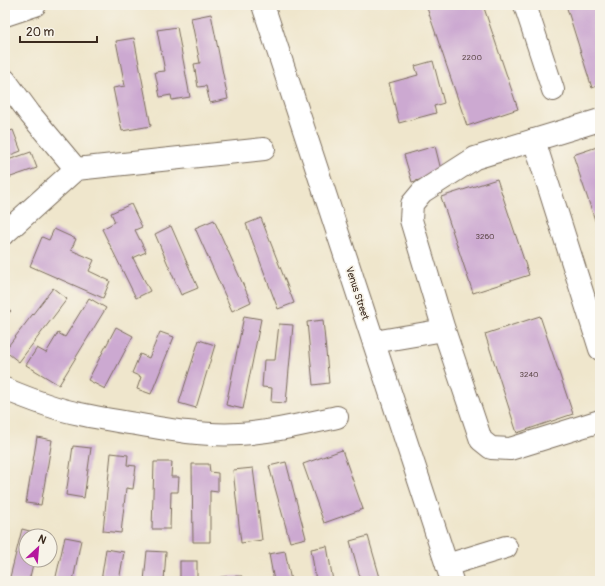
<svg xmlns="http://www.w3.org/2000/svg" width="605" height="586" font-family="Pangolin,sans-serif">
<rect width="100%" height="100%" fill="#f7f3e8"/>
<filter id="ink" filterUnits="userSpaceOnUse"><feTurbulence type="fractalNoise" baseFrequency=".025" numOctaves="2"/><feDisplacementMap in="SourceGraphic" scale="8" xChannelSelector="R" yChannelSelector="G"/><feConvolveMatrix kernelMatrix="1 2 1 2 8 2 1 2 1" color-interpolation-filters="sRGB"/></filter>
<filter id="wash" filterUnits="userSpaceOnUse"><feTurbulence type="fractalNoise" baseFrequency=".012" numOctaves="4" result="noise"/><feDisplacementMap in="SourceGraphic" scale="16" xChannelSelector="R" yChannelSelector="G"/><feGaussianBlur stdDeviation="0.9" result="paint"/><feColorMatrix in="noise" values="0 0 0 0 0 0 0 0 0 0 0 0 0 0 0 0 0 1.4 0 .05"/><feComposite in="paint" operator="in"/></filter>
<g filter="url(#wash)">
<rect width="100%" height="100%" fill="#efe6cc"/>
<g id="blocks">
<g fill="#cca9d1">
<polygon points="426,5 483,5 518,109 467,126"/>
<polygon points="566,5 600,5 600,85 592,88"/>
<polygon points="211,14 228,99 210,103 206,86 198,87 194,64 200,63 191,18"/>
<polygon points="177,27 190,97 172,100 171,95 160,97 155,72 165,71 157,30"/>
<polygon points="134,38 151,126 122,131 113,88 125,86 116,41"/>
<polygon points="433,61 444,103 434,106 436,113 399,123 389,83 418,75 415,66"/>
<polygon points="5,128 7,132 13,130 21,151 5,157"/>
<polygon points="435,146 442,174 412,182 404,155"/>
<polygon points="600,146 600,235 573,155"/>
<polygon points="31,152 37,168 5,179 5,161"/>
<polygon points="497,179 529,275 473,293 441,197"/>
<polygon points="131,204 142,227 135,230 146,252 133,258 150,291 136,298 102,229 115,222 111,213"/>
<polygon points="261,218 294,303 278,309 246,224"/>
<polygon points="214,220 251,302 232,311 195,228"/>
<polygon points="171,226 198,288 181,295 155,234"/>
<polygon points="54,229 76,239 71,250 94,260 89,271 110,281 103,298 30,266 42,237 49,240"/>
<polygon points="53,288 67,299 19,362 5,351 5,350"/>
<polygon points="89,298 106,308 59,385 26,365 37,348 46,353 58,333 65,337"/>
<polygon points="5,305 11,311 5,317"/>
<polygon points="244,316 261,319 243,409 226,405"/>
<polygon points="540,316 573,414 517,433 485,334"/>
<polygon points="323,320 329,383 313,385 307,322"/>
<polygon points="279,324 293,325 286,403 271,402 272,388 262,387 264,360 275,360"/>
<polygon points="116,327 133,336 105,389 88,380"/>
<polygon points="160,332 174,337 151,394 137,389 141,377 132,373 140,354 149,358"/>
<polygon points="199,340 215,345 196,408 179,403"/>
<polygon points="37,437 52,440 41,505 26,503"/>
<polygon points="73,446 91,448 84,498 66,495"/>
<polygon points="342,450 363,509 324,523 303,464"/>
<polygon points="111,453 128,455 127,465 136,466 133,489 126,488 121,533 103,531"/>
<polygon points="154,462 172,462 171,477 179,477 178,492 171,492 170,529 152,529"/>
<polygon points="286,462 306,538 290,542 269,466"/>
<polygon points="192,464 209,464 210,472 218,473 218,492 210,491 210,542 193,542"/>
<polygon points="253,468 262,540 241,543 233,470"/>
<polygon points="22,529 41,534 40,536 26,536 26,560 34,560 29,581 9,581"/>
<polygon points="368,536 381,581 361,581 350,541"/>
<polygon points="65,537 81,540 73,581 55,581"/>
<polygon points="327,546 333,581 316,581 311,549"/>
<polygon points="106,549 124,552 119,581 101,581"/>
<polygon points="147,551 166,552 164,581 144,581"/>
<polygon points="285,551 291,581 274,581 269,554"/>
<rect x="180" y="561" width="17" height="20"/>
<polygon points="242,576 242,581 222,581 221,577"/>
<polygon points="600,576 600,581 586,581"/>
</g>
</g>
</g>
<g filter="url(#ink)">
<use href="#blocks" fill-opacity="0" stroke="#7a6c5b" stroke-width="1"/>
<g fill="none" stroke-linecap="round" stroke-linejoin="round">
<defs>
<g id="minor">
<polyline points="263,5 452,581"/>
<polyline points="525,5 553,90"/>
<polyline points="5,15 35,5"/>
<polyline points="5,80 30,114 76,169"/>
<polyline points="600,120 475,158 422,192 412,204 411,220 444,330 481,440 491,448 510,449 600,421"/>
<polyline points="534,140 600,349"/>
<polyline points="5,233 76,169 264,149"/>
<polyline points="374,342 444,330"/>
<path d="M5 389C29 399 54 409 80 414 98 418 117 421 136 424 170 430 204 436 239 434 272 432 304 424 337 417"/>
<polyline points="447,565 506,547"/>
</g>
</defs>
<use href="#minor" stroke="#7a6c5b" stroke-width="24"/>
<use href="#minor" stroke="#fff" stroke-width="22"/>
</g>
</g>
<g text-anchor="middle" stroke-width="3.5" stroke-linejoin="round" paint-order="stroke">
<g font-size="8" fill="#5f4a4b">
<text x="472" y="60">2200</text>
<text x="485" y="239">3260</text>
<text x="529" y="377">3240</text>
</g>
<g font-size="10" fill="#3b2a1e" stroke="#f7f3e8">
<text transform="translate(358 293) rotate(72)" y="4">Venus Street</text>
</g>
</g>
<rect width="605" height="586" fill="none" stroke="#f7f3e8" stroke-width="20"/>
<g transform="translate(38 548) rotate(26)"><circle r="19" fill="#f7f3e8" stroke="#aca397"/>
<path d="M0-3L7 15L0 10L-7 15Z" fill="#b5179e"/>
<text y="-6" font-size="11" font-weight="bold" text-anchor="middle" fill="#3b2a1e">N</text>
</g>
<path d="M20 36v6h77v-6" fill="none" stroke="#3b2a1e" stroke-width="2"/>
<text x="26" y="36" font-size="12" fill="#3b2a1e" stroke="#f7f3e8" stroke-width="3" paint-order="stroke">20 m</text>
</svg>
